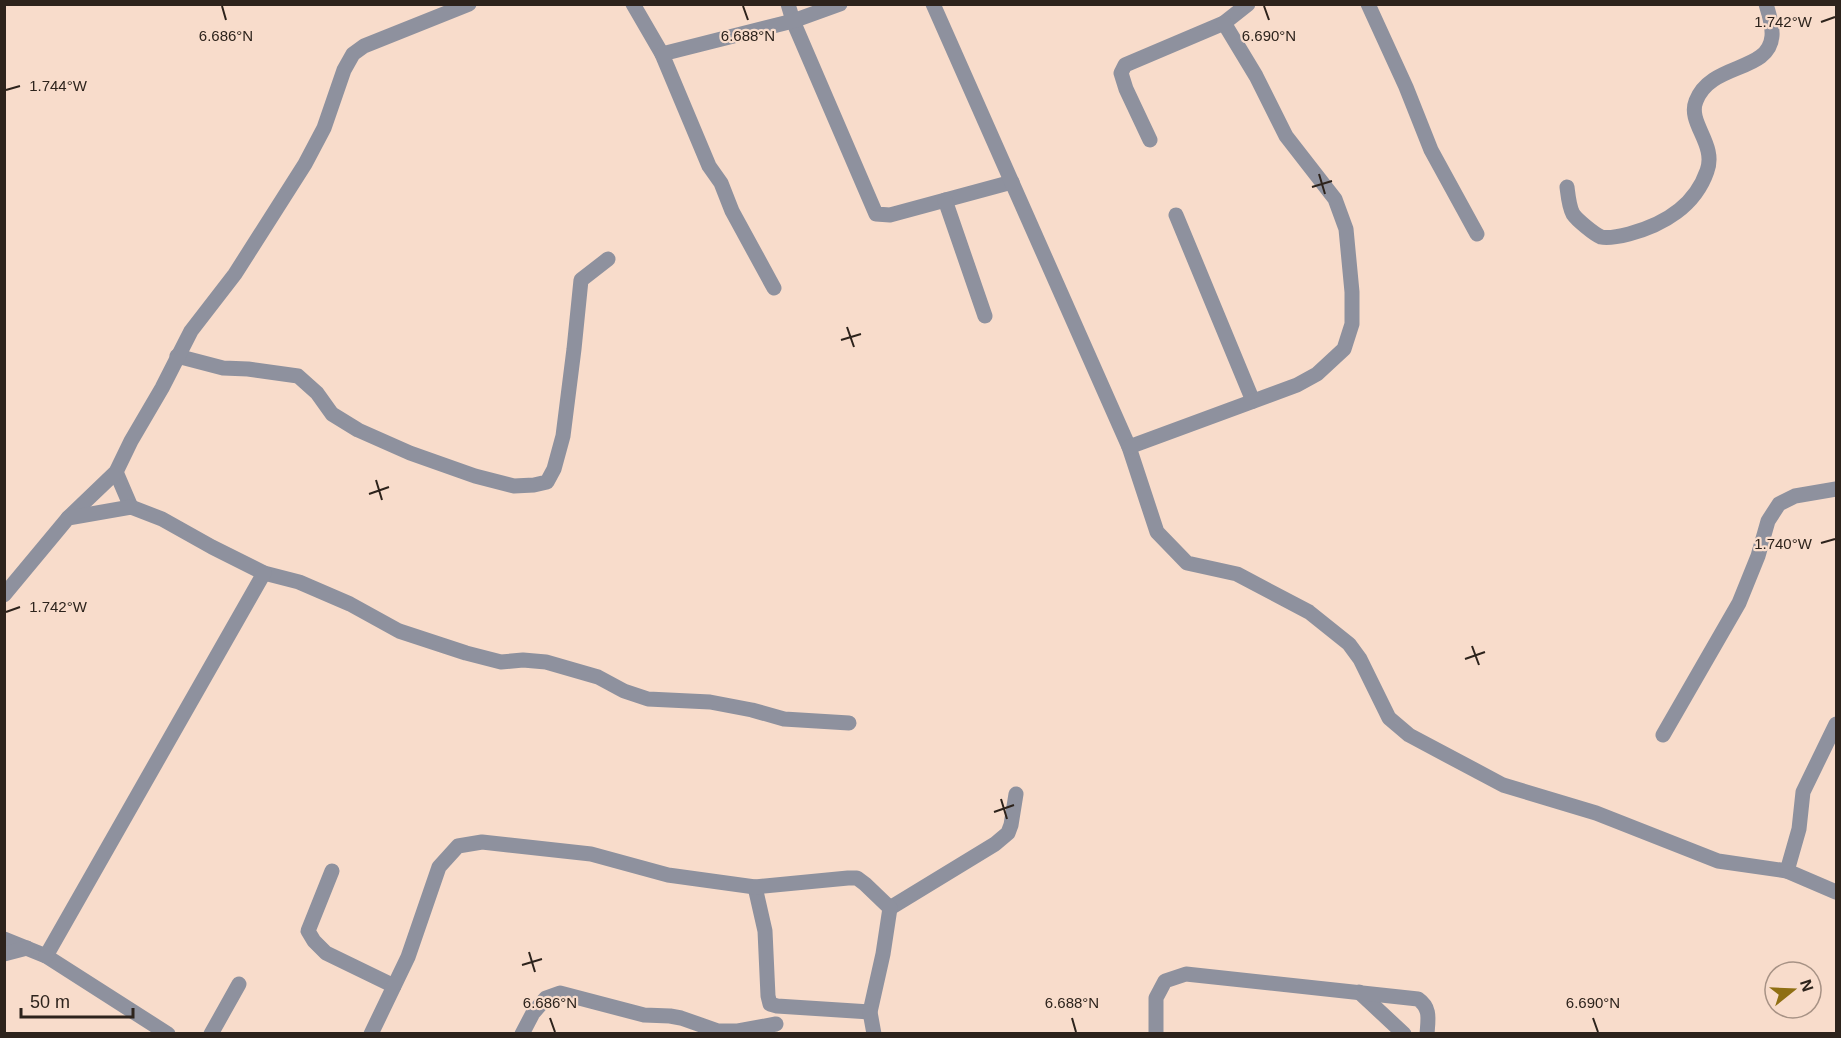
<svg xmlns="http://www.w3.org/2000/svg" width="1841" height="1038" font-family="Arial,sans-serif">
<rect width="100%" height="100%" fill="#f8dccb"/>
<g fill="none" stroke-linecap="round" stroke-linejoin="round">
<g stroke="#8e919e" stroke-width="15">
<polyline points="633,4 662,54"/>
<polyline points="788,4 793,21 876,214 890,215 1012,182"/>
<polyline points="933,4 1129,447 1157,532 1187,563 1237,574 1309,612 1349,644 1360,659 1389,718 1409,735 1503,785 1596,813 1718,861 1787,871"/>
<polyline points="1368,4 1406,87 1431,150 1477,234"/>
<polyline points="1150,140 1126,89 1121,73 1125,65 1224,23 1248,4"/>
<path d="M1567 187C1568 195 1569 207 1573 214 1577 220 1594 234 1601 237 1609 239 1621 236 1629 234 1663 225 1695 206 1707 171 1717 144 1687 123 1696 101 1711 62 1769 73 1772 36 1773 25 1769 15 1766 4"/>
<polyline points="945,200 985,316"/>
<polyline points="1176,215 1253,401"/>
<polyline points="774,288 732,211 721,183 709,166 662,54 793,21 840,4"/>
<polyline points="177,356 223,368 248,369 298,376 317,393 332,414 358,430 410,453 475,476 514,486 534,485 547,482 554,469 563,436 574,349 581,280 608,259"/>
<polyline points="1129,447 1297,385 1317,374 1344,349 1352,324 1352,292 1346,229 1335,199 1286,136 1256,76 1224,23"/>
<polyline points="116,472 131,507"/>
<polyline points="68,518 116,472 131,441 162,388 191,331 235,274 305,164 324,128 344,70 353,54 364,46 469,4"/>
<polyline points="4,595 68,518 131,507 162,519 212,547 264,573 299,582 350,604 399,631 466,653 501,662 523,660 546,662 598,677 624,691 648,699 710,702 752,710 784,719 849,723"/>
<polyline points="1836,724 1803,792 1799,829 1787,871 1836,892"/>
<polyline points="1663,735 1739,603 1758,556 1768,521 1779,504 1795,496 1836,489"/>
<polyline points="332,871 308,931 314,941 326,953 394,986"/>
<polyline points="755,887 765,931 768,996 770,1004 777,1006 870,1012"/>
<polyline points="890,908 995,844 1008,833 1011,825 1016,794"/>
<polyline points="4,939 46,956 168,1034"/>
<polyline points="4,954 27,948"/>
<polyline points="46,956 264,573"/>
<polyline points="1359,992 1404,1034"/>
<polyline points="211,1034 239,984"/>
<polyline points="371,1034 408,957 439,867 458,846 482,842 591,854 668,875 755,887 848,878 857,878 865,884 890,908 883,954 870,1012 874,1034"/>
<polyline points="522,1034 533,1013 546,998 560,993 644,1015 670,1016 681,1018 718,1031 738,1031 776,1024"/>
<path d="M1156 1034V998L1165 981 1186 974 1418 999C1431 1008 1428 1019 1427 1034"/>
</g>
</g>
<path fill="none" stroke="#2d231c" stroke-width="2" d="M222 6 226 20M743 6 748 20M1264 6 1269 20M1821 22 1835 17M6 90 20 86M1319 174 1325 194M1312 187 1332 181M847 327 854 347M841 340 861 334M376 480 382 500M369 494 389 487M1821 543 1835 539M6 612 20 607M1472 646 1479 665M1465 659 1485 652M1001 799 1007 819M994 812 1014 805M529 952 535 972M522 965 542 959M550 1018 555 1032M1072 1018 1076 1032M1593 1018 1598 1032"/>
<g font-size="15" text-anchor="middle" fill="#2d231c" stroke="#f8dccb" stroke-width="4.5" stroke-linejoin="round" paint-order="stroke">
<text x="1783" y="27">1.742°W</text>
<text x="226" y="41">6.686°N</text>
<text x="748" y="41">6.688°N</text>
<text x="1269" y="41">6.690°N</text>
<text x="58" y="91">1.744°W</text>
<text x="1783" y="549">1.740°W</text>
<text x="58" y="612">1.742°W</text>
<text x="550" y="1008">6.686°N</text>
<text x="1072" y="1008">6.688°N</text>
<text x="1593" y="1008">6.690°N</text>
</g>
<rect width="1841" height="1038" fill="none" stroke="#2d231c" stroke-width="12"/>
<g transform="translate(1793 990) rotate(72)"><circle r="28" fill="#f8dccb" stroke="#a79285" stroke-width="1.5"/>
<path d="M0-4.5L10 22L0 15L-10 22Z" fill="#8f6f13"/>
<text y="-9" font-size="16" font-weight="bold" text-anchor="middle" fill="#2d231c">N</text>
</g>
<path d="M21 1008v9h112v-9" fill="none" stroke="#2d231c" stroke-width="3"/>
<text x="30" y="1008" font-size="18" fill="#2d231c" stroke="#f8dccb" stroke-width="4.5" paint-order="stroke">50 m</text>
</svg>
